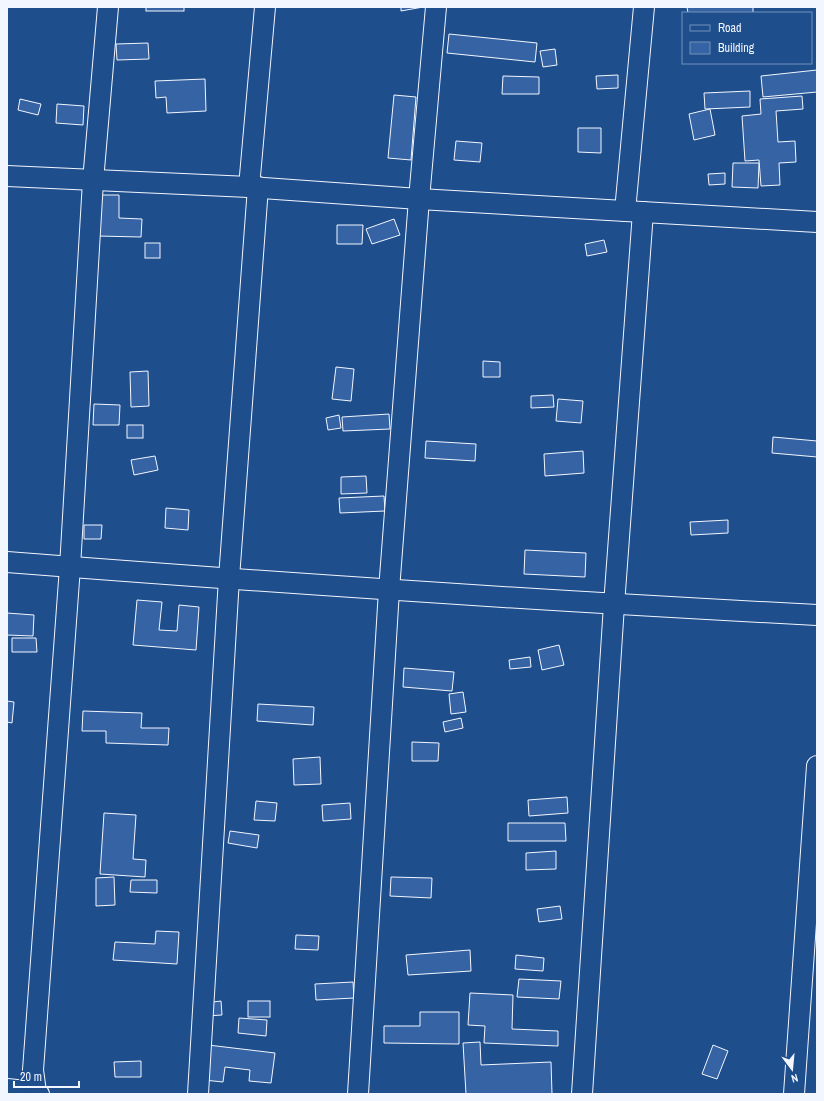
<svg xmlns="http://www.w3.org/2000/svg" width="824" height="1101" font-family="'Archivo Narrow',sans-serif">
<rect width="100%" height="100%" fill="#1f4e8c"/>
<g fill="#3563a3" stroke="#f2f6ff">
<rect x="146" y="7" width="38" height="4"/>
<polygon points="401,7 423,7 401,11"/>
<polygon points="687,7 753,7 753,13 688,13"/>
<polygon points="449,34 537,43 535,62 447,53"/>
<polygon points="148,43 149,59 117,60 116,44"/>
<polygon points="555,49 557,65 543,67 540,51"/>
<polygon points="817,70 817,92 763,97 761,76"/>
<polygon points="618,75 618,88 597,89 596,76"/>
<polygon points="503,76 539,77 539,94 502,94"/>
<polygon points="205,79 206,111 167,113 166,97 156,98 155,81"/>
<polygon points="750,91 750,107 705,109 704,93"/>
<polygon points="394,95 416,97 411,160 388,158"/>
<polygon points="802,96 803,109 776,111 778,142 795,141 796,162 779,163 780,185 761,186 759,160 745,161 742,116 761,114 760,99"/>
<polygon points="20,99 41,104 38,115 18,110"/>
<polygon points="57,104 84,106 83,125 56,123"/>
<polygon points="710,109 715,135 694,140 689,114"/>
<polygon points="578,128 601,128 601,153 578,152"/>
<polygon points="456,141 482,143 480,162 454,160"/>
<polygon points="733,163 759,163 758,188 732,187"/>
<polygon points="725,173 725,184 709,185 708,174"/>
<polygon points="99,195 119,195 119,218 142,219 141,237 98,236"/>
<polygon points="394,219 400,235 372,244 366,229"/>
<polygon points="337,225 363,225 362,244 337,244"/>
<polygon points="604,240 607,252 587,256 585,244"/>
<rect x="145" y="243" width="15" height="15"/>
<polygon points="483,361 500,362 500,377 483,377"/>
<polygon points="336,367 354,369 351,401 332,399"/>
<polygon points="148,371 149,406 131,407 130,372"/>
<polygon points="553,395 554,407 531,408 531,396"/>
<polygon points="558,399 583,401 581,423 556,421"/>
<polygon points="94,404 120,405 119,425 93,425"/>
<polygon points="389,414 390,429 343,431 342,417"/>
<polygon points="339,415 341,428 328,430 326,418"/>
<rect x="127" y="425" width="16" height="13"/>
<polygon points="773,437 817,441 817,457 772,453"/>
<polygon points="426,441 476,444 475,461 425,458"/>
<polygon points="583,451 584,473 545,476 544,454"/>
<polygon points="155,456 158,470 134,475 131,460"/>
<polygon points="366,476 367,493 341,494 341,477"/>
<polygon points="384,496 385,511 340,513 339,498"/>
<polygon points="166,508 189,510 188,530 165,528"/>
<polygon points="728,520 728,533 691,535 690,522"/>
<polygon points="84,525 102,525 101,539 84,539"/>
<polygon points="525,550 586,553 585,577 524,574"/>
<polygon points="137,600 162,602 159,630 177,631 179,605 199,607 196,650 133,645"/>
<polygon points="7,613 34,615 33,636 7,635"/>
<polygon points="12,638 36,638 37,652 12,652"/>
<polygon points="559,645 564,665 542,670 538,650"/>
<polygon points="530,657 531,667 510,669 509,660"/>
<polygon points="404,668 454,672 452,691 403,687"/>
<polygon points="463,692 466,712 451,714 449,694"/>
<polygon points="7,701 14,702 12,723 7,722"/>
<polygon points="258,704 314,707 313,725 257,721"/>
<polygon points="83,711 142,713 141,728 169,728 168,745 106,743 106,731 82,731"/>
<polygon points="461,718 463,728 445,732 443,722"/>
<polygon points="412,742 439,743 438,761 412,761"/>
<polygon points="320,757 321,784 294,785 293,759"/>
<polygon points="567,797 568,813 529,816 528,800"/>
<polygon points="256,801 277,803 275,821 254,820"/>
<polygon points="350,803 351,819 323,821 322,805"/>
<polygon points="104,813 136,815 133,859 146,860 145,877 100,874"/>
<polygon points="508,823 565,823 566,841 508,841"/>
<polygon points="230,831 259,835 257,848 228,843"/>
<polygon points="556,851 556,869 526,870 526,853"/>
<polygon points="114,877 115,905 96,906 96,878"/>
<polygon points="391,877 432,878 431,898 390,896"/>
<polygon points="131,880 157,880 157,893 130,892"/>
<polygon points="560,906 562,919 539,922 537,909"/>
<polygon points="156,931 179,932 177,964 113,960 115,942 155,944"/>
<polygon points="296,935 319,936 318,950 295,949"/>
<polygon points="470,950 471,971 408,975 406,955"/>
<polygon points="516,955 544,958 543,971 515,969"/>
<polygon points="519,979 561,981 559,999 517,997"/>
<polygon points="353,982 354,998 316,1000 315,984"/>
<polygon points="470,993 513,995 512,1029 558,1031 558,1046 484,1043 485,1026 468,1025"/>
<polygon points="221,1001 222,1015 206,1016 205,1003"/>
<rect x="248" y="1001" width="22" height="16"/>
<polygon points="420,1012 459,1012 459,1044 384,1043 384,1026 420,1026"/>
<polygon points="239,1018 267,1020 266,1036 238,1033"/>
<polygon points="480,1042 481,1065 551,1062 552,1094 466,1094 463,1043"/>
<polygon points="208,1045 275,1053 271,1083 249,1081 250,1070 225,1067 223,1082 204,1080"/>
<polygon points="713,1045 728,1051 717,1079 702,1074"/>
<polygon points="141,1061 141,1077 115,1077 114,1062"/>
</g>
<g fill="none" stroke-linecap="round" stroke-linejoin="round">
<defs>
<g id="street">
<polyline points="7,176 249,187 419,199 817,222"/>
<polyline points="249,187 265,7"/>
<polyline points="625,211 644,7"/>
<path d="M7 562C277 583 547 601 817 615"/>
<polyline points="7,1089 36,1092 35,1094"/>
<polyline points="39,1094 36,1092 33,1070 70,567 93,181 108,7"/>
<polyline points="198,1094 229,578 258,187"/>
<polyline points="358,1094 389,590 419,199 436,7"/>
<polyline points="582,1094 614,605 643,212"/>
<polyline points="794,1094 817,766"/>
</g>
</defs>
<use href="#street" stroke="#f2f6ff" stroke-width="22"/>
<use href="#street" stroke="#1f4e8c" stroke-width="20"/>
</g>
<rect width="824" height="1101" fill="none" stroke="#f2f6ff" stroke-width="16"/>
<rect x="682" y="12" width="130" height="52" fill="#1f4e8c" stroke="#7391ba"/>
<rect x="690" y="25" width="20" height="6" fill="#1f4e8c" stroke="#7391ba"/>
<text x="718" y="32" font-size="12" fill="#f2f6ff">Road</text>
<rect x="690" y="42" width="20" height="12" fill="#3563a3" stroke="#7391ba"/>
<text x="718" y="52" font-size="12" fill="#f2f6ff">Building</text>
<g transform="translate(792 1069) rotate(164)" stroke="#1f4e8c" stroke-width="3" paint-order="stroke">
<path d="M0-3L7 15L0 10L-7 15Z" fill="#f2f6ff"/>
<text y="-6" font-size="11" font-weight="bold" text-anchor="middle" fill="#f2f6ff">N</text>
</g>
<path d="M14 1081v6h65v-6" fill="none" stroke="#f2f6ff" stroke-width="2"/>
<text x="20" y="1081" font-size="12" fill="#f2f6ff" stroke="#1f4e8c" stroke-width="3" paint-order="stroke">20 m</text>
</svg>
